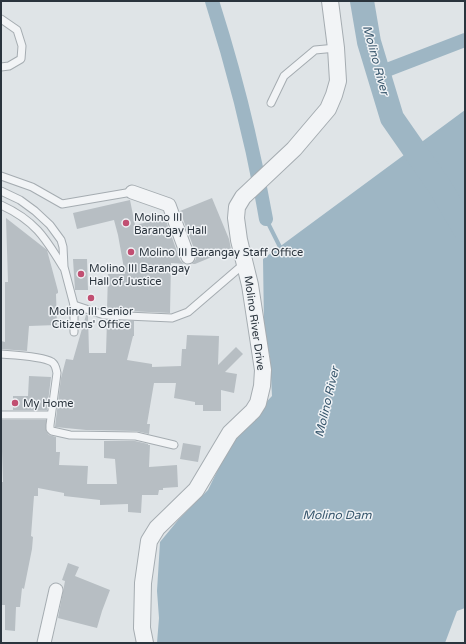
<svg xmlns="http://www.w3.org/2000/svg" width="466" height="644" font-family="'Varela Round',sans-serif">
<rect width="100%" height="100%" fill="#dfe4e7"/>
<polygon fill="#9eb6c4" points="465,110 465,608 457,611 445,643 157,643 159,618 157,591 160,542 179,519 208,490 228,449 251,418 272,396 270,358 264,325 263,259"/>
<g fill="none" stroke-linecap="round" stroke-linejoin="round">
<polyline stroke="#9eb6c4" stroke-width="4" points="266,219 282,251"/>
<g stroke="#9eb6c4" stroke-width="14">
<path d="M212 1C235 73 253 145 266 219"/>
<polyline points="379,73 465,40"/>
</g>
<polyline stroke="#9eb6c4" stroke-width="24" points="362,1 369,42 392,118 440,187 465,230"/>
</g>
<g fill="#b7bec3">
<polygon points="212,198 229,239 231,249 195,264 192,264 196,259 196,254 180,211"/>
<polygon points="130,200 135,225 165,218 180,260 184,264 171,263 170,313 107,310 108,274 125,274 118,235 114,220 77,229 73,213"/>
<polygon points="6,218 47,250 58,291 58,293 56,294 57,325 29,326 27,351 1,349 1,341 5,342 5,282 8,282"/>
<polygon points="73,259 87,259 88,290 75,290"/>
<polygon points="86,315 88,315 89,353 106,353 107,320 134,321 134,336 133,336 127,360 152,364 152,367 181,366 182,349 186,349 187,335 219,336 218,365 236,347 243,354 225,372 237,374 234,393 221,390 221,411 203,411 203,405 195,405 195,402 174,398 176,383 154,383 147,424 150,424 149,434 136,431 86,430 55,427 61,378 66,359 73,360"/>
<polygon points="29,376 51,377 47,410 13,410 13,396 28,396"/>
<polygon points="1,420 46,420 46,431 49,435 56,437 56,452 60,452 59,465 88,466 87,484 117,484 115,459 104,458 104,441 135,441 148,444 148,445 150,445 149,467 177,465 178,487 163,488 163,490 159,490 158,495 142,495 141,513 128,512 128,504 100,505 100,500 64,496 64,493 38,488 38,496 34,496 31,536 33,537 32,549 24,589 22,588 20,607 16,607 15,631 5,630 5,605 1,605 1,482 3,482"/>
<polygon points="183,443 201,446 198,462 180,459"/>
<polygon points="68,563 79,567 75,576 110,590 102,611 97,628 58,618 65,581 62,580"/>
</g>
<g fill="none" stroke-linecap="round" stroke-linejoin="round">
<defs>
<g id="service">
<polyline points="1,19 17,30 22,46 21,59 9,66 1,67"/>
<polyline points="271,103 284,76 315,50 336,48"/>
<polyline points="1,176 32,187 62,204 132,192"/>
<polyline points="1,191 20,200 35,211 50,225 61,240 63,247 64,267 74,305 74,332"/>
<path d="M1 205C34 220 45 237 63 267"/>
<polyline points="74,305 104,315 172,318 188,312 245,263"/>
<path d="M1 354C14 355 42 356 52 362 56 365 56 369 57 373L50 425V429L52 431 70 435 136 436 174 445"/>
<polyline points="1,415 51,415"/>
</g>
<g id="minor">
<polyline points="132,192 169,205 188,257"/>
<polyline points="44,643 56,590"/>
</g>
<polyline id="tertiary" points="145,643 142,628 143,583 149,541 157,528 196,490 230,433 253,411 258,403 262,386 263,370 250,285 239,240 236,218 237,207 243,197 294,149 328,109 334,95 338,81 336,48 330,1"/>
</defs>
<use href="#service" stroke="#a5acb1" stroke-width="9"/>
<use href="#minor" stroke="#a5acb1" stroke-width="15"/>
<use href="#tertiary" stroke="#a5acb1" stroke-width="18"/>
<use href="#service" stroke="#f2f4f6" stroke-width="7"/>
<use href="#minor" stroke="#f2f4f6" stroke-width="13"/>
<use href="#tertiary" stroke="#f2f4f6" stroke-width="16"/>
</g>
<g fill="#c14f72" stroke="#eff2f5" stroke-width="1.5">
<circle cx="126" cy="223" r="4"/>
<circle cx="131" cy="252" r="4"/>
<circle cx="81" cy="274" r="4"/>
<circle cx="91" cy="298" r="4"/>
<circle cx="15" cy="403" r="4"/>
</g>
<g text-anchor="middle" stroke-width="3" stroke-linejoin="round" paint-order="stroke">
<g font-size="11" fill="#2a343d" stroke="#eff2f5" text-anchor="start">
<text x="134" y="221">Molino III<tspan x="134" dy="13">Barangay Hall</tspan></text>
<text x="139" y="256">Molino III Barangay Staff Office</text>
<text x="89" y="272">Molino III Barangay<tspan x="89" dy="13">Hall of Justice</tspan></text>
<text x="91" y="315" text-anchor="middle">Molino III Senior<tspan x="91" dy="13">Citizens' Office</tspan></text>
<text x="23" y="407">My Home</text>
</g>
<g font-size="11" fill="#2a343d" stroke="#eff2f5">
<text transform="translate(255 323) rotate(82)" y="4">Molino River Drive</text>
</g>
<g font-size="12" font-style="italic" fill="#38576d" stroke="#eff2f5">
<text transform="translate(376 60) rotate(75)" y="4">Molino River</text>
<text transform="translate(327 402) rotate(-77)" y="4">Molino River</text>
<text x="337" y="519">Molino Dam</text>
</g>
</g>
<rect width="466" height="644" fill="none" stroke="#2a343d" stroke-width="4"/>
</svg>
